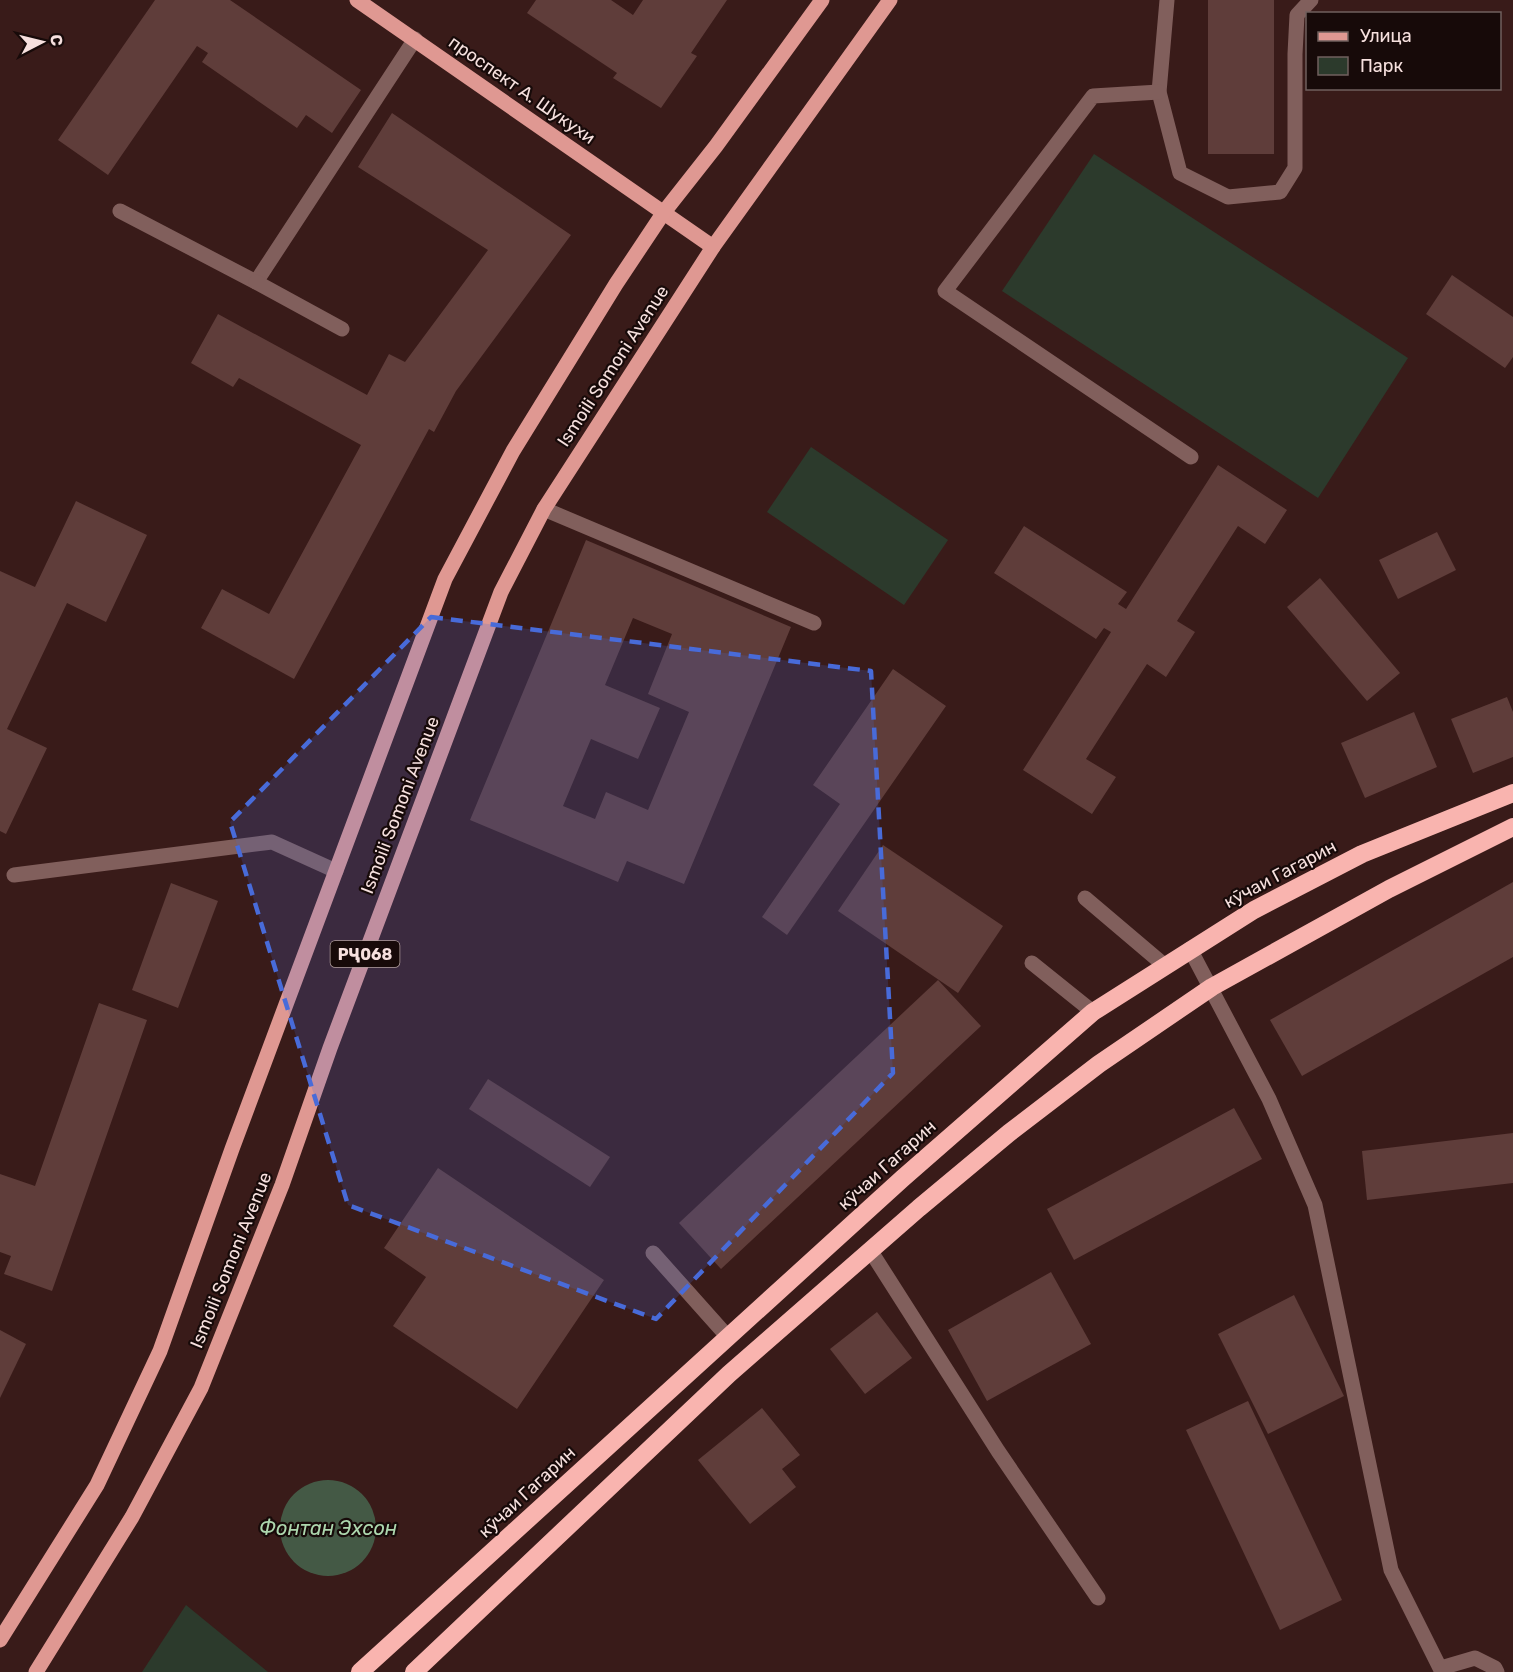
<svg xmlns="http://www.w3.org/2000/svg" width="1513" height="1672" font-family="Rubik,sans-serif">
<rect width="100%" height="100%" fill="#391b19"/>
<g fill="#2c3a2c">
<polygon points="1094,154 1408,358 1318,498 1002,291"/>
<polygon points="811,447 948,540 904,605 767,512"/>
<polygon points="186,1605 268,1672 142,1672"/>
</g>
<circle fill="#445945" cx="328" cy="1528" r="48"/>
<g fill="#5f3d3a" fill-rule="evenodd">
<polygon points="155,0 230,0 361,90 332,133 306,115 297,128 202,62 208,53 197,46 108,175 58,140"/>
<polygon points="536,0 611,0 633,15 643,0 727,0 691,53 697,56 661,108 613,78 617,73 527,13"/>
<rect x="1208" y="0" width="66" height="154"/>
<polygon points="392,113 571,235 456,391 434,432 429,429 294,679 201,628 222,589 269,614 361,445 239,378 233,387 191,363 218,314 367,395 389,354 405,362 488,250 358,167"/>
<polygon points="1452,275 1513,317 1513,357 1505,368 1426,314"/>
<polygon points="1218,465 1287,510 1265,544 1238,526 1177,621 1195,632 1166,677 1147,664 1086,759 1116,777 1092,814 1023,770 1111,632 1104,628 1096,639 994,573 1024,526 1127,592 1118,604 1126,609"/>
<polygon points="76,501 147,535 106,622 67,603 7,729 47,748 6,834 0,831 0,571 35,587"/>
<polygon points="1437,532 1456,570 1398,599 1379,560"/>
<path d="M586 540 791 627 684 884 627 861 618 882 470 820ZM633 618 672 634 648 694 689 712 648 810 606 792 595 819 563 806 591 739 638 759 660 708 605 685Z"/>
<polygon points="1320,578 1400,673 1367,701 1287,607"/>
<polygon points="893,669 946,706 787,935 762,917 840,804 813,785"/>
<polygon points="1507,697 1513,712 1513,757 1473,773 1451,719"/>
<polygon points="1414,712 1437,767 1365,798 1341,743"/>
<polygon points="883,845 1003,926 958,993 838,911"/>
<polygon points="1513,882 1513,957 1302,1076 1270,1020"/>
<polygon points="171,883 218,901 178,1008 132,990"/>
<polygon points="938,980 981,1026 721,1269 679,1223"/>
<polygon points="99,1003 147,1020 52,1291 4,1274 11,1256 0,1252 0,1174 35,1186"/>
<polygon points="488,1079 610,1157 590,1187 469,1109"/>
<polygon points="1234,1108 1262,1159 1074,1260 1047,1209"/>
<polygon points="1513,1133 1513,1183 1367,1200 1362,1151"/>
<polygon points="438,1168 604,1280 517,1409 393,1326 426,1277 384,1248"/>
<polygon points="1051,1272 1091,1344 987,1401 948,1330"/>
<polygon points="1294,1295 1344,1396 1268,1434 1218,1334"/>
<polygon points="877,1312 912,1358 865,1394 830,1349"/>
<polygon points="0,1330 26,1344 0,1398"/>
<polygon points="1248,1401 1342,1600 1280,1630 1186,1430"/>
<polygon points="762,1408 800,1455 782,1469 796,1487 750,1524 698,1460"/>
</g>
<g fill="none" stroke-linecap="round" stroke-linejoin="round">
<g stroke="#815f5c" stroke-width="15">
<polyline points="1167,0 1159,92 1180,173 1228,197 1280,192 1295,168 1295,54 1297,15 1311,0"/>
<polyline points="1159,92 1093,96 945,291 1191,457"/>
<polyline points="120,211 256,282 415,39"/>
<polyline points="256,282 342,329"/>
<polyline points="544,509 814,623"/>
<polyline points="14,875 272,842 336,871"/>
<polyline points="1085,898 1164,965"/>
<polyline points="1190,949 1269,1099 1315,1205 1391,1570 1442,1672"/>
<polyline points="1032,963 1093,1012"/>
<polyline points="870,1250 998,1451 1098,1598"/>
<polyline points="653,1253 727,1336"/>
<polyline points="1441,1668 1475,1658 1495,1668 1497,1672"/>
</g>
<g stroke="#df9892" stroke-width="15">
<polyline points="357,0 713,247"/>
<polyline points="0,1640 97,1485 160,1351 232,1149 445,579 513,451 616,284 664,212 716,146 822,0"/>
<polyline points="36,1672 132,1517 201,1388 282,1185 330,1048 501,592 544,509 713,247 890,0"/>
</g>
<g stroke="#f9b4af" stroke-width="18">
<polyline points="360,1672 903,1178 1093,1012 1254,910 1362,854 1513,793"/>
<polyline points="414,1672 729,1374 919,1208 1009,1133 1099,1064 1212,987 1389,889 1513,827"/>
</g>
</g>
<path fill="#486bd9" fill-opacity="0.2" stroke="#486bd9" stroke-width="4.5" stroke-dasharray="12 8" stroke-linejoin="round" d="M431 617 871 671 893 1073 656 1319 348 1205 230 822Z"/>
<g text-anchor="middle" stroke-width="4.5" stroke-linejoin="round" paint-order="stroke">
<rect fill="#170a09" stroke="#b3a09e" stroke-width="1.5" x="330.5" y="941" width="69" height="26" rx="4.5"/>
<g font-size="16" font-weight="bold" fill="#f6e0de">
<text x="365" y="960">РҶ068</text>
</g>
<g font-size="18" fill="#f6e0de" stroke="#170a09">
<text transform="translate(522 90) rotate(35)" y="6">проспект А. Шукухи</text>
<text transform="translate(613 366) rotate(-57)" y="6">Ismoili Somoni Avenue</text>
<text transform="translate(400 805) rotate(-69)" y="6">Ismoili Somoni Avenue</text>
<text transform="translate(1280 874) rotate(-28)" y="6">кӯчаи Гагарин</text>
<text transform="translate(887 1165) rotate(-42)" y="6">кӯчаи Гагарин</text>
<text transform="translate(231 1260) rotate(-68)" y="6">Ismoili Somoni Avenue</text>
<text transform="translate(527 1492) rotate(-43)" y="6">кӯчаи Гагарин</text>
</g>
<g font-size="20" font-style="italic" fill="#add7ae" stroke="#170a09">
<text x="328" y="1535">Фонтан Эхсон</text>
</g>
</g>
<rect x="1306" y="12" width="195" height="78" fill="#170a09" stroke="#70605e" stroke-width="1.5"/>
<rect x="1318" y="32" width="30" height="9" fill="#df9892" stroke="#70605e" stroke-width="1.5"/>
<text x="1360" y="42" font-size="18" fill="#f6e0de">Улица</text>
<rect x="1318" y="57" width="30" height="18" fill="#2c3a2c" stroke="#70605e" stroke-width="1.5"/>
<text x="1360" y="72" font-size="18" fill="#f6e0de">Парк</text>
<g transform="translate(42 42) rotate(83)" stroke="#170a09" stroke-width="4.5" paint-order="stroke">
<path d="M0-4.5L10 22L0 15L-10 22Z" fill="#f6e0de"/>
<text y="-9" font-size="16" font-weight="bold" text-anchor="middle" fill="#f6e0de">С</text>
</g>
</svg>
